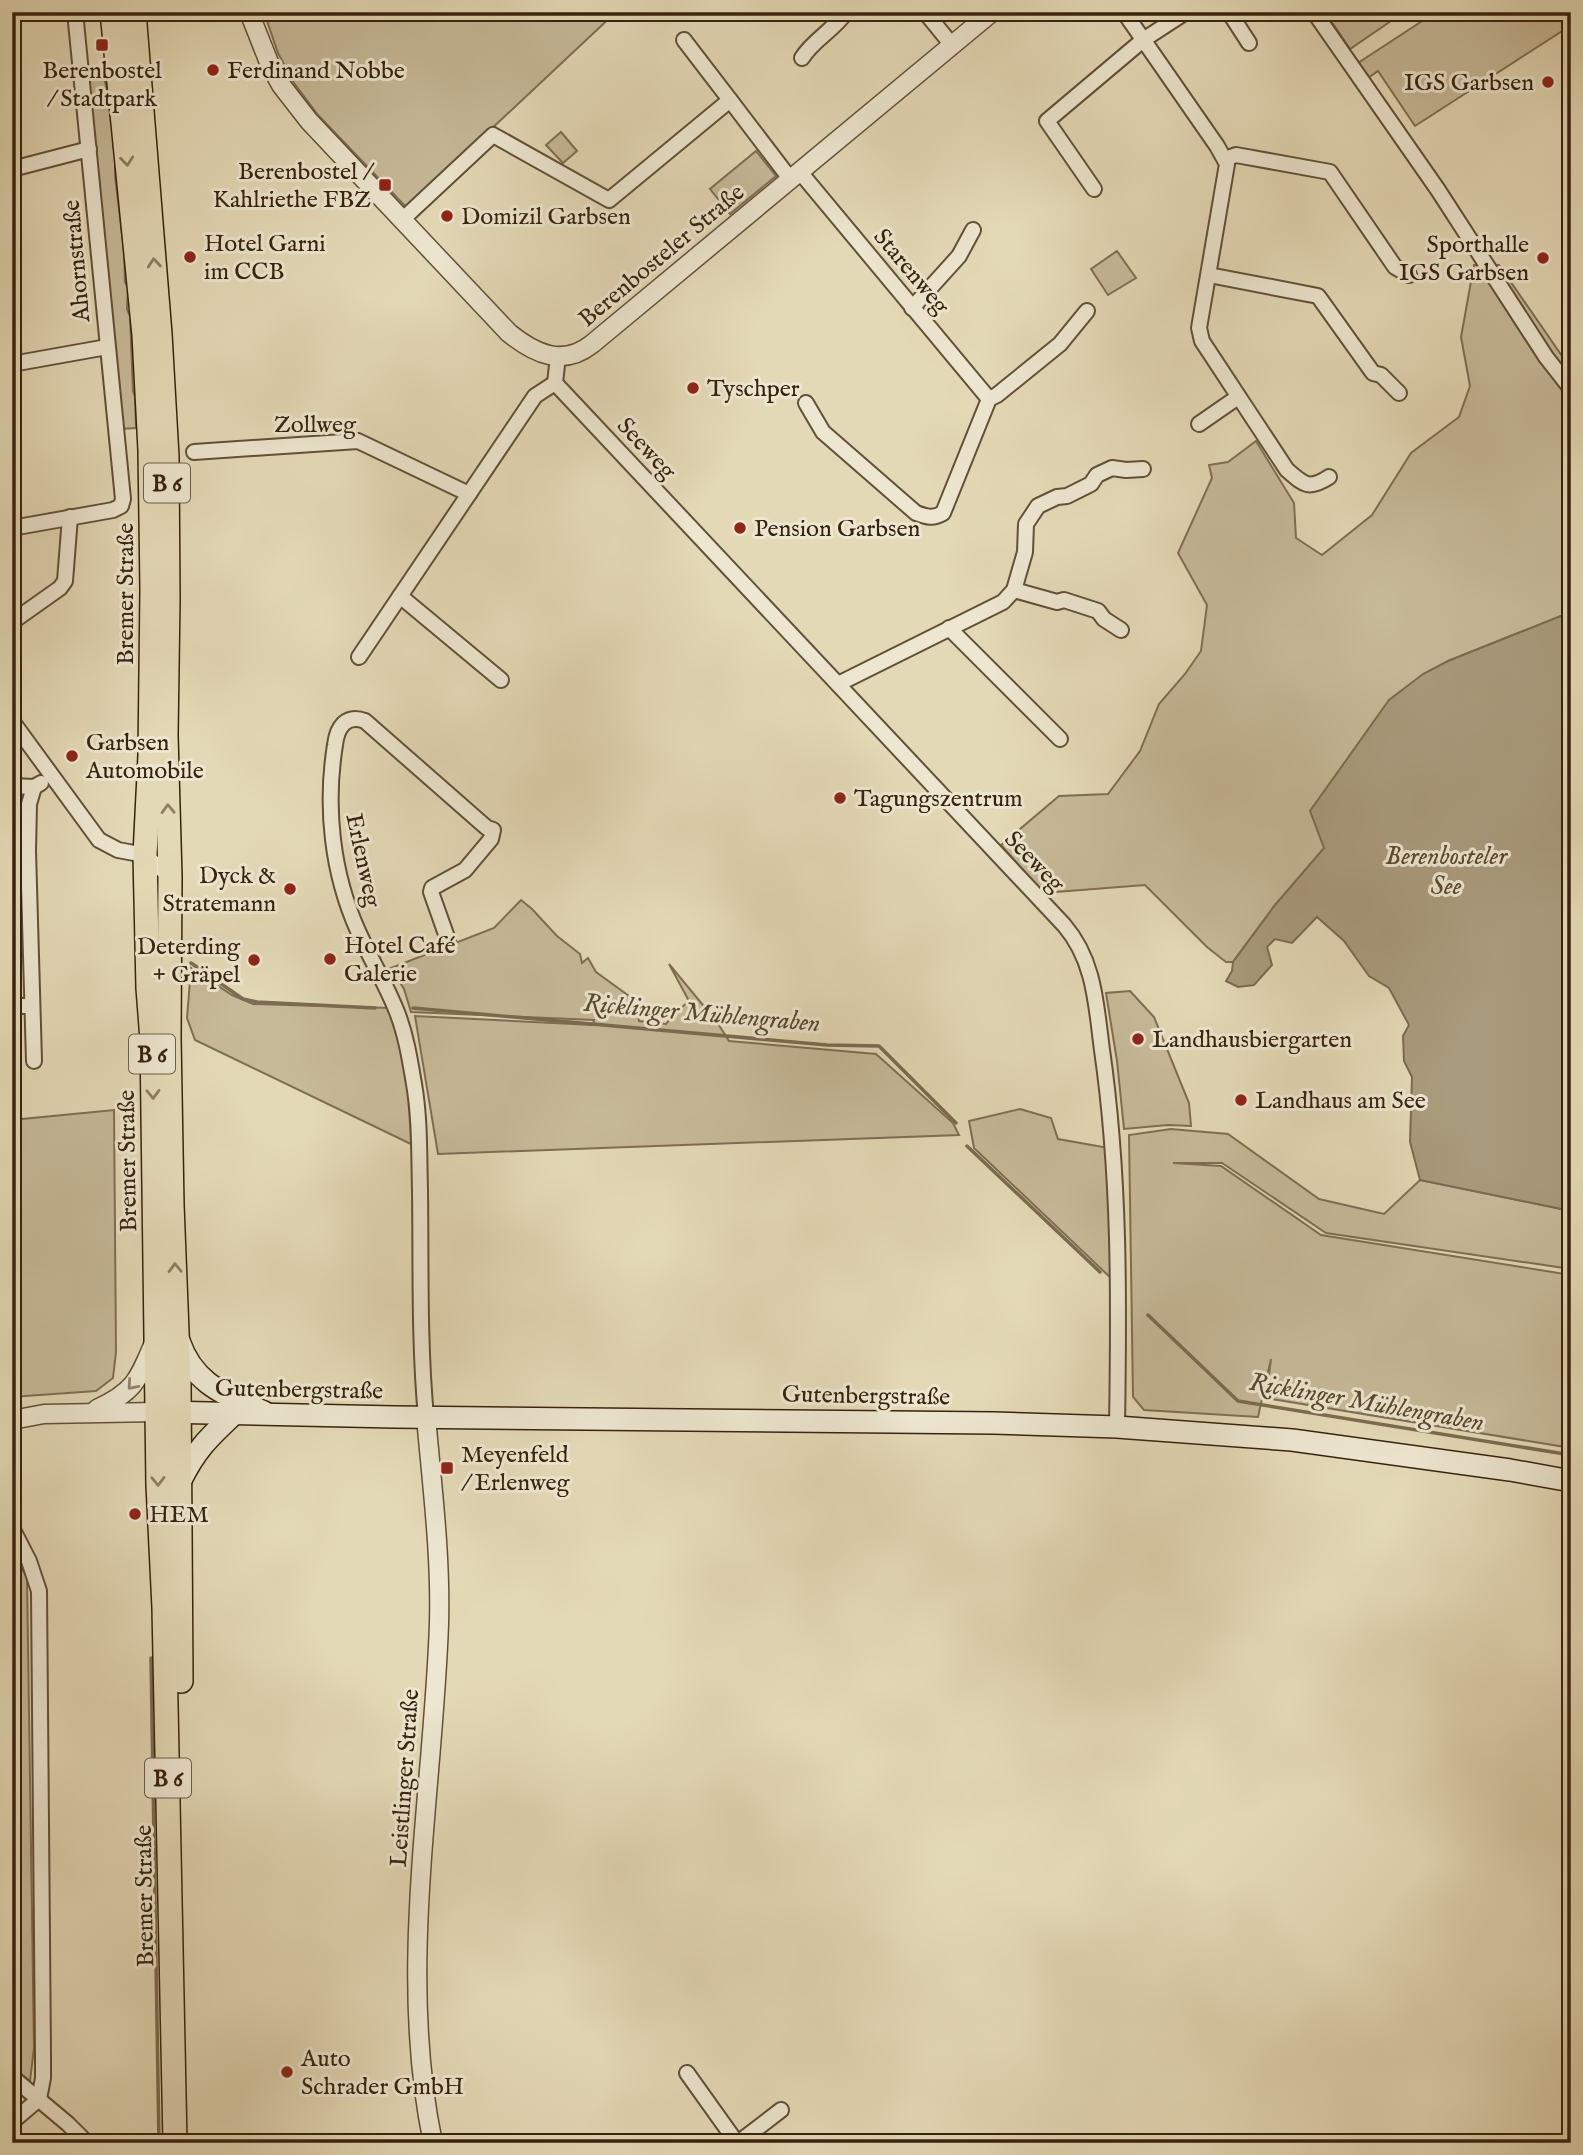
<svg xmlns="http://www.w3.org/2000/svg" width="1583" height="2155" font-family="'IM FELL English',serif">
<rect width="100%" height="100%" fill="#e4d9b6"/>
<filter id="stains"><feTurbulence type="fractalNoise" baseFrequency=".00286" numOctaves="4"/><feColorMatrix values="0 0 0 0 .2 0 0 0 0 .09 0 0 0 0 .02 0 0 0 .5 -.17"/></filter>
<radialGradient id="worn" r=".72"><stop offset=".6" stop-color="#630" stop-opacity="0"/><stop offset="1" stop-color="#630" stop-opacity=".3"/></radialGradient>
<g fill="#c7ba99" stroke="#7f6e53" stroke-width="2">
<polygon points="264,12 616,12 407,208 318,115 294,83 278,53"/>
<polygon points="1325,12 1404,12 1350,49"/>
<polygon points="1436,12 1561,12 1570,26 1415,126 1378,71 1368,78 1358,63"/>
<polygon points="103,75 107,89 114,143 113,146 115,152 115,176 124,251 125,282 128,288 127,309 130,316 133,391 135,397 136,428 120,429 86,77"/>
<polygon points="561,132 577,151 563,163 546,145"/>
<polygon points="756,151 776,176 730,214 710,189"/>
<polygon points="1117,251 1136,278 1108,295 1091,269"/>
<polygon points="1474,265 1499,265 1571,369 1571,612 1448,661 1325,848 1275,905 1233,962 1226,962 1207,947 1145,885 1043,893 1001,845 1059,796 1108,794 1140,751 1159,704 1185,674 1201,651 1207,605 1178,553 1212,478 1209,465 1228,462 1256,441 1294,503 1296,538 1322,555 1372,515 1411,453 1459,417 1470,386 1461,337"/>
<polygon points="521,900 532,909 557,936 580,954 582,963 588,958 596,972 636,1001 639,1021 666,1024 674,1014 689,1001 669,964 717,1022 729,1041 876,1054 953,1123 959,1135 438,1154 415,1016 593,1025 594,1020 411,1012 404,989 391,968 494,928"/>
<polygon points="191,968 232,995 253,1004 391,1008 407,1076 413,1145 195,1040 187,1018"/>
<polygon points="1130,991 1154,1017 1189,1103 1191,1126 1168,1125 1124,1129 1117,1061 1106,993"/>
<polygon points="1020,1109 1051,1118 1058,1139 1109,1148 1114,1281 974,1148 969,1121"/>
<polygon points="114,1110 116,1352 113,1378 96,1391 12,1397 12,1120"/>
<polygon points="1171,1129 1228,1134 1319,1199 1384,1214 1420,1180 1571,1211 1571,1269 1326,1233 1222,1163 1173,1163 1221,1166 1321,1235 1571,1275 1571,1448 1266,1398 1271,1359 1258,1417 1144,1410 1133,1397 1129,1135"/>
<polygon points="12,1554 27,1577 34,2048 30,2081 12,2067"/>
</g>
<polygon fill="#a99b7d" stroke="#7b6b50" stroke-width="2" points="1571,612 1571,1211 1420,1180 1410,1142 1412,1077 1404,1061 1403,1036 1409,1025 1389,988 1369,976 1344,941 1317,917 1292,943 1275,939 1267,947 1272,965 1254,985 1238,987 1226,981 1232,971 1233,962 1275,905 1324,848 1310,811 1389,700 1423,674 1448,661"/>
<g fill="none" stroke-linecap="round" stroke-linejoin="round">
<g stroke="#7b6b50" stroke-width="3.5">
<polyline points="191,963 243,999 257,1002 375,1008"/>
<polyline points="413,1008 827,1045 879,1046 956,1123"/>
<polyline points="967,1146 1100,1272"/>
<polyline points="1148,1315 1238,1401 1571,1455"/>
<polyline points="151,1658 159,2143"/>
</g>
<defs>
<g id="minor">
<polyline points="925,12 952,45"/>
<path d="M1124 12 1217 146 1227 164 1199 328 1202 341 1287 470C1304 485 1309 490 1329 477"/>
<polyline points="1229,12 1249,43"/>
<polyline points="1314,12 1438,190 1546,357 1571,389"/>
<polyline points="684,40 730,100"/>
<path d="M802 58C813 40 834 30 846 12"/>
<polyline points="1225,159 1236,155 1330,172 1395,267 1409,275"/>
<polyline points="12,169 89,149"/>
<polyline points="800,172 989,399"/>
<polyline points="1094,189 1047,121 1143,40 1186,12"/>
<polyline points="403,219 493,135 609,200 730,100 791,180"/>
<polyline points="1209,275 1318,296 1373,373 1381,375 1399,393"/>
<polyline points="912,308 959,256 973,230"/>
<path d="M558 356 555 383 1064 925C1095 961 1096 1005 1102 1050 1120 1175 1119 1301 1117 1427"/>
<polyline points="12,364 107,347"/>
<path d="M806 403 823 432 916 513C927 517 933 519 943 513L989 399 997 395 1060 344 1087 311"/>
<polyline points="1199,424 1238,397"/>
<polyline points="194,452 358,441 469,494"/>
<polyline points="12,528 113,510 121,506 123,499 75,12"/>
<polyline points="1014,590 1057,602 1064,600 1098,611 1104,619 1121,630"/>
<polyline points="400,596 501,680"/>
<polyline points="12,622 60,588 65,581 70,517"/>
<polyline points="949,628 1060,739"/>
<polyline points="359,657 535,396 555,383"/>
<polyline points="838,684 1003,602 1014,590 1025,552 1026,524 1038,506 1057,497 1067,496 1091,484 1097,475 1112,468 1126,470 1143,469"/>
<polyline points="12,721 99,840 118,850 145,855 170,877"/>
<polyline points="12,786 34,787 41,783"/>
<polyline points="12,851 28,851"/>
<polyline points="12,1006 31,1006"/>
<polyline points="34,1061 28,851 29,804 34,787"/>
<path d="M426 1417C419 1342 421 1265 420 1190 419 1155 420 1118 414 1084 410 1060 406 1035 397 1012 386 984 370 958 358 931 332 873 325 807 335 745 337 727 346 714 365 721L487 828 493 830 491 839 465 870 432 888 431 892 448 940"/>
<polyline points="12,1528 29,1561 39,1591 43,2055 43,2078 39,2099 12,2122"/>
<polyline points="687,2073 737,2143"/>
<polyline points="12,2077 68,2124 87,2143"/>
<polyline points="738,2143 781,2110"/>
</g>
<g id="tertiary">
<path d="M249 12 270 65 281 85 309 121 509 333C535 354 563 367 592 344L992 12"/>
<path d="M97 1409C135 1391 138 1380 154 1343"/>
<path d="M426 1417C432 1486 441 1555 439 1624 433 1796 397 1972 433 2143"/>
<polyline points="12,1420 44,1414 157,1412"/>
</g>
<g id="secondary">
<path d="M179 1341C194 1385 225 1394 264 1412"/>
<polyline points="163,1412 395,1417 994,1423 1117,1427 1292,1440 1510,1470 1571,1481"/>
<path d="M180 1482C195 1451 208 1438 234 1414"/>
</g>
<g id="primary">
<polyline points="112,12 144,335 150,450 152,589 150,755 145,855 148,988 152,1040 158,1485 164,1608 175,2143"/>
<polyline points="134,12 160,334 167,457 168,599 166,735 170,877 169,1038 172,1205 179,1382 181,1681"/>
</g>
</defs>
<use href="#minor" stroke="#625037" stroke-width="18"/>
<use href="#tertiary" stroke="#625037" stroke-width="21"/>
<use href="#secondary" stroke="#37230d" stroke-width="24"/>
<use href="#primary" stroke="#37230d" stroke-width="26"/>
<use href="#minor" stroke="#ede6d0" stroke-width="14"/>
<use href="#tertiary" stroke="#ede6d0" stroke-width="18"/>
<use href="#secondary" stroke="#ede6d0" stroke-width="21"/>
<use href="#primary" stroke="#e4d9b6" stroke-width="23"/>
</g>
<defs><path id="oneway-chevron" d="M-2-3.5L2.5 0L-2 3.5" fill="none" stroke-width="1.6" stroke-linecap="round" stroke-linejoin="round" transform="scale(1.75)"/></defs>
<g stroke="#8e7e62">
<use href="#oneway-chevron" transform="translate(127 161) rotate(84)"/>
<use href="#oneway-chevron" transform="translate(154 263) rotate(-95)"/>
<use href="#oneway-chevron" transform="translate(168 809) rotate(-92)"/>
<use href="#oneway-chevron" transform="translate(153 1094) rotate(89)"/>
<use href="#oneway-chevron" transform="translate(175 1268) rotate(-92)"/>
<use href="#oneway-chevron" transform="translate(158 1481) rotate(89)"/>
</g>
<use stroke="#92846e" href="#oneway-chevron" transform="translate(132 1385) rotate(131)"/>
<g fill="#8f2418" stroke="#ede6d0" stroke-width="2.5">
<rect x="95" y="38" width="14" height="14" rx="3.5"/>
<circle cx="213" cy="70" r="7"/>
<circle cx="1548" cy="82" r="7"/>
<rect x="378" y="178" width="14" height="14" rx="3.5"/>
<circle cx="447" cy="216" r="7"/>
<circle cx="190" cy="257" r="7"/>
<circle cx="1543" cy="258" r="7"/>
<circle cx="693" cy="388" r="7"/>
<circle cx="740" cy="528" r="7"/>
<circle cx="72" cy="756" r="7"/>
<circle cx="840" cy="798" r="7"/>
<circle cx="290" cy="889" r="7"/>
<circle cx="330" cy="959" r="7"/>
<circle cx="254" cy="960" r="7"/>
<circle cx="1138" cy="1039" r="7"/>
<circle cx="1241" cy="1100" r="7"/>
<rect x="440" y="1461" width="14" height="14" rx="3.5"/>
<circle cx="135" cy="1514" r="7"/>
<circle cx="287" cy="2072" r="7"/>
</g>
<g text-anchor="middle" stroke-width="6" stroke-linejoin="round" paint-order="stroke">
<g fill="#ede6d0" stroke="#6e5e48" stroke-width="2">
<rect x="144" y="463.5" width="46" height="39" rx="5"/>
<rect x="129" y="1034.5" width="46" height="39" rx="5"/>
<rect x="145" y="1758.5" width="46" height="39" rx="5"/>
</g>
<g font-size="23" font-weight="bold" fill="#37230d">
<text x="167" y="491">B 6</text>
<text x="152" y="1062">B 6</text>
<text x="168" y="1786">B 6</text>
</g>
<g font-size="24" fill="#37230d" stroke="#ede6d0" text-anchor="start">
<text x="102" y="78" text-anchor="middle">Berenbostel<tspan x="102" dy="28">/ Stadtpark</tspan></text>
<text x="227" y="78">Ferdinand Nobbe</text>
<text x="1534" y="90" text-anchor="end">IGS Garbsen</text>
<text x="371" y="179" text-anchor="end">Berenbostel /<tspan x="371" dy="28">Kahlriethe FBZ</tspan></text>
<text x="461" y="224">Domizil Garbsen</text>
<text x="204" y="251">Hotel Garni<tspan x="204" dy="28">im CCB</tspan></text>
<text x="1529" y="252" text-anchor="end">Sporthalle<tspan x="1529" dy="28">IGS Garbsen</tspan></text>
<text x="707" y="396">Tyschper</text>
<text x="754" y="536">Pension Garbsen</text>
<text x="86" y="750">Garbsen<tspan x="86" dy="28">Automobile</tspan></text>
<text x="854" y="806">Tagungszentrum</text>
<text x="276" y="883" text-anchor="end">Dyck &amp;<tspan x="276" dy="28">Stratemann</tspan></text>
<text x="344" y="953">Hotel Café<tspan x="344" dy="28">Galerie</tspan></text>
<text x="240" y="954" text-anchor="end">Deterding<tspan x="240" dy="28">+ Gräpel</tspan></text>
<text x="1152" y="1047">Landhausbiergarten</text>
<text x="1255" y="1108">Landhaus am See</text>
<text x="461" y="1462">Meyenfeld<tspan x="461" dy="28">/ Erlenweg</tspan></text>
<text x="149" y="1522">HEM</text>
<text x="301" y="2066">Auto<tspan x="301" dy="28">Schrader GmbH</tspan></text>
</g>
<g font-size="24" fill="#37230d" stroke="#ede6d0">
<text transform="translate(661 255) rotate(-40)" y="8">Berenbosteler Straße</text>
<text transform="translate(76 261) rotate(-95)" y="8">Ahornstraße</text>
<text transform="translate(912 271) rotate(50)" y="8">Starenweg</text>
<text x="315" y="432">Zollweg</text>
<text transform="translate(647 448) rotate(47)" y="8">Seeweg</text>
<text transform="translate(125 594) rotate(-90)" y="8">Bremer Straße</text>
<text transform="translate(364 860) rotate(78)" y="8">Erlenweg</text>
<text transform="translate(1035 861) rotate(46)" y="8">Seeweg</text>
<text transform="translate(127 1161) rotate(-91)" y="8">Bremer Straße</text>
<text transform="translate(299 1389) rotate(1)" y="8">Gutenbergstraße</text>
<text transform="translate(866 1395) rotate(1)" y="8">Gutenbergstraße</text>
<text transform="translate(404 1778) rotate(-86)" y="8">Leistlinger Straße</text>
<text transform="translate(144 1896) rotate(-91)" y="8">Bremer Straße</text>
</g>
<g font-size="26" font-style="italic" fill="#59472f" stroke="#ede6d0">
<text x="1446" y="864">Berenbosteler<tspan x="1446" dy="30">See</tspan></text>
<text transform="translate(702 1012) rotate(5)" y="9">Ricklinger Mühlengraben</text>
<text transform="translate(1367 1401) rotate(10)" y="9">Ricklinger Mühlengraben</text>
</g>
</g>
<rect width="1583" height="2155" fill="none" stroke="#e4d9b6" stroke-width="42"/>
<rect x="14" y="14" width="1555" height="2127" fill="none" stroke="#37230d" stroke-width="3.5"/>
<rect x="21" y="21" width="1541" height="2113" fill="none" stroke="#37230d" stroke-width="2"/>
<rect width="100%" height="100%" filter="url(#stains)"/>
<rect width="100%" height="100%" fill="url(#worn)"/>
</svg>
